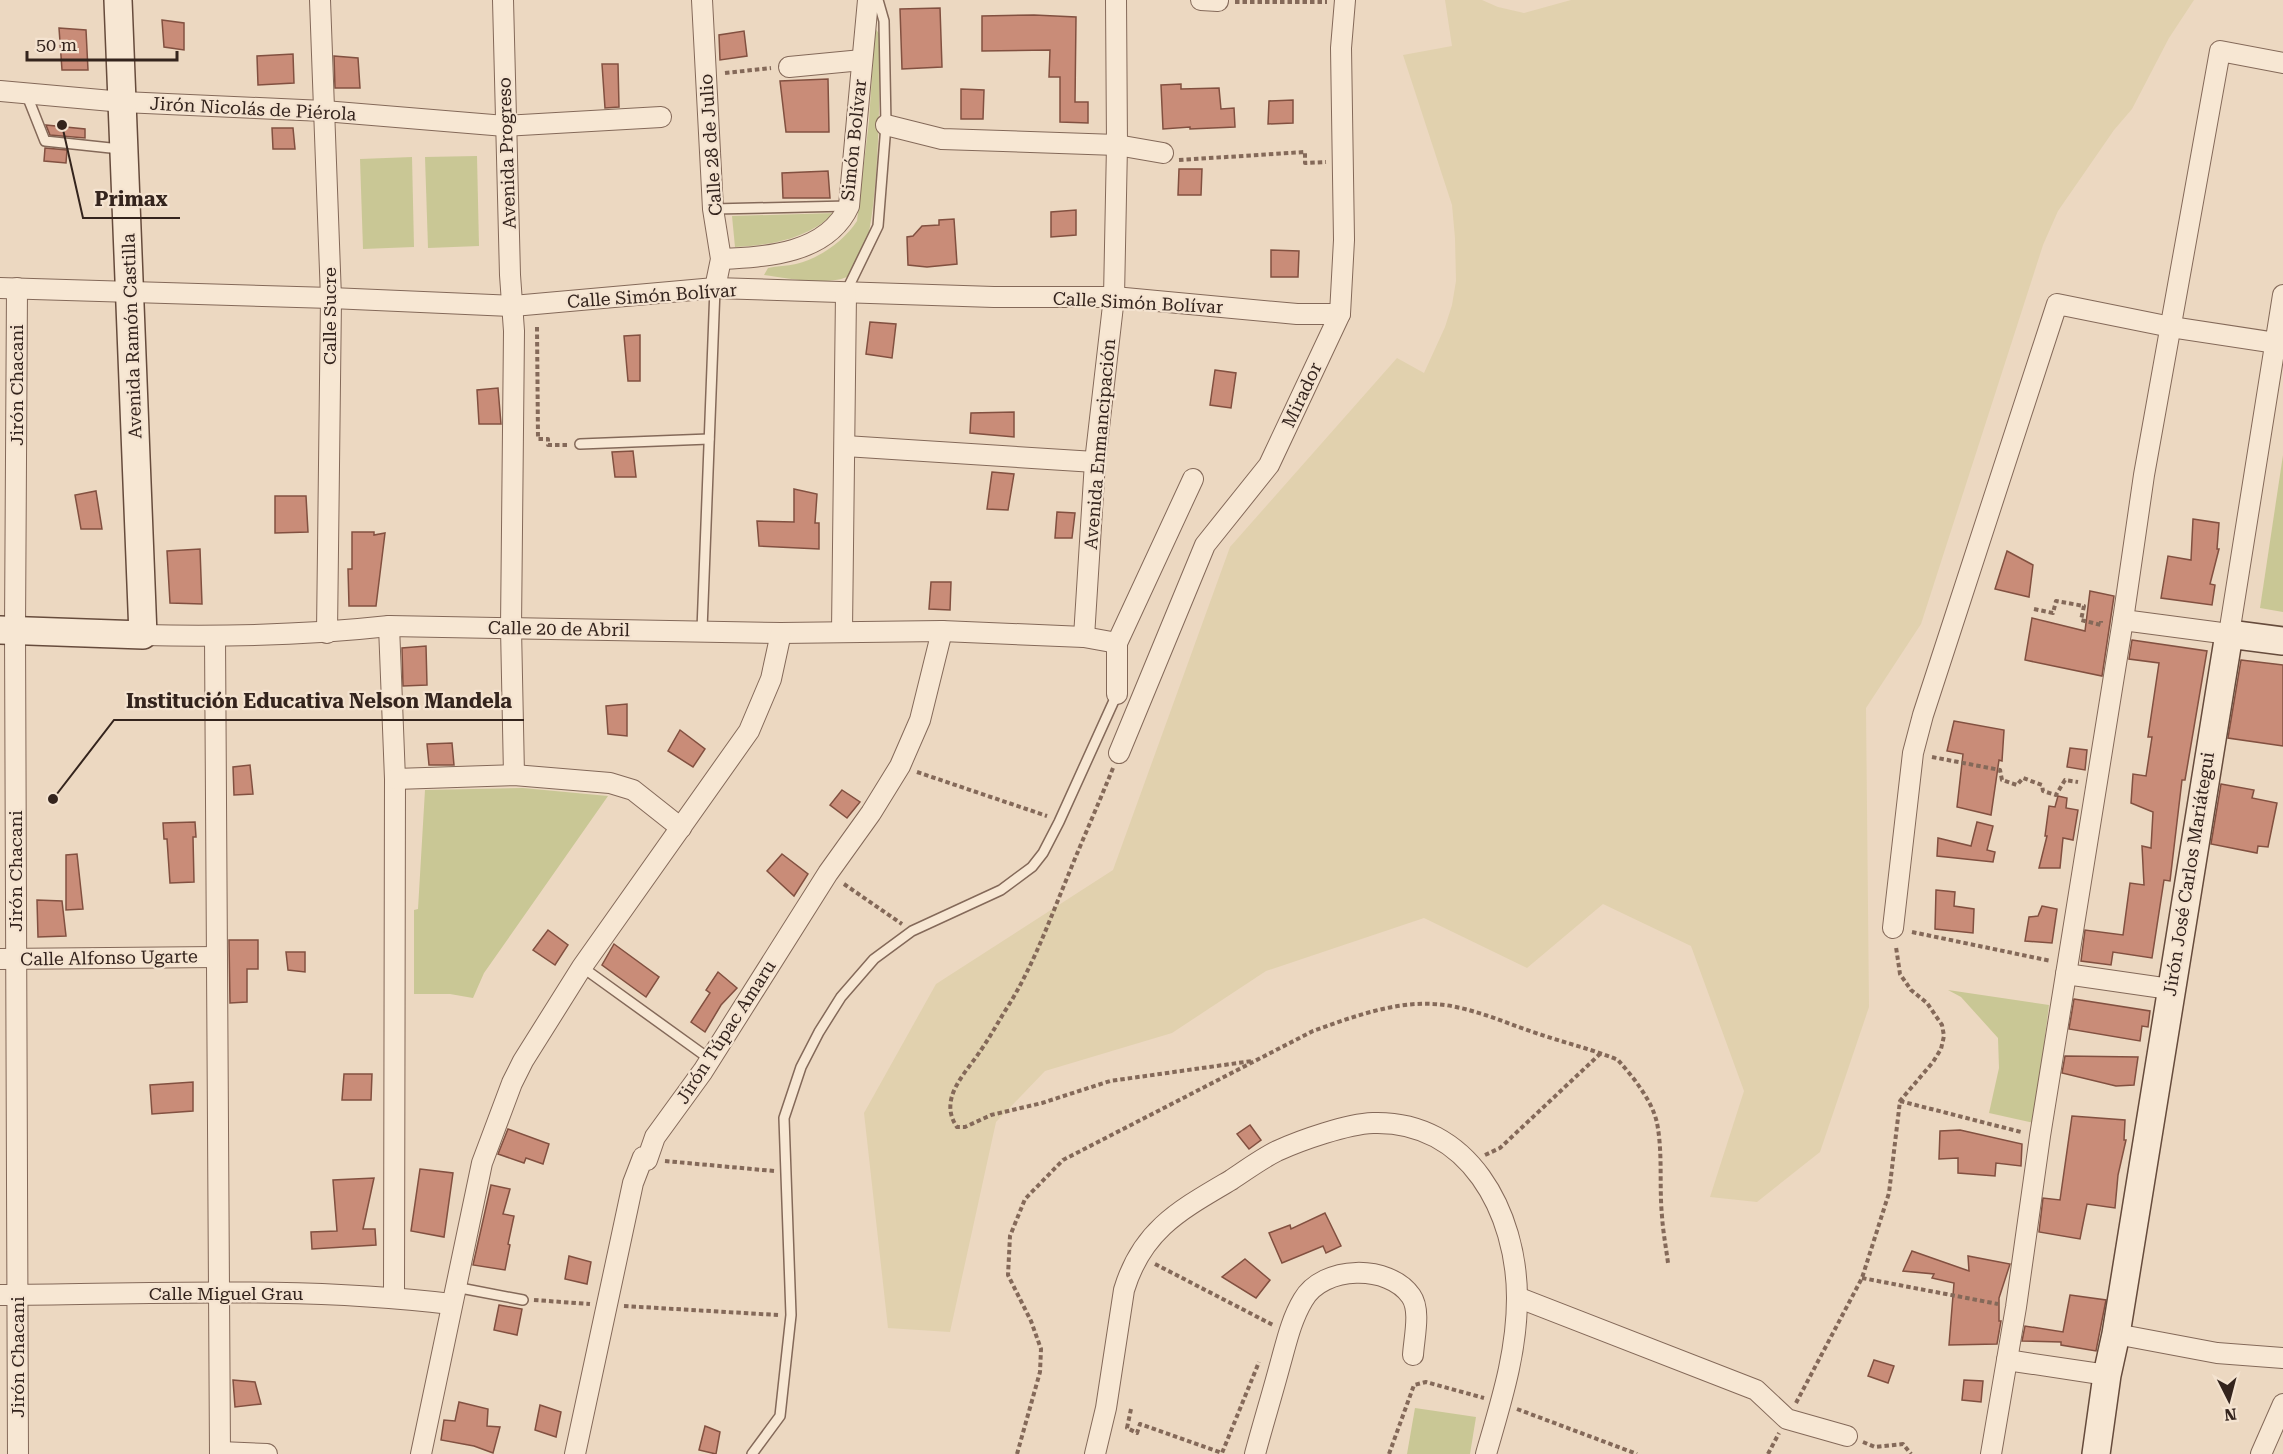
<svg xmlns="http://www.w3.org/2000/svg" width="2283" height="1454" font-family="'Roboto Serif',serif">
<rect width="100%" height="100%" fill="#ecd8c1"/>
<polygon fill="#e1d1ae" points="1445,0 1482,0 1498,7 1524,13 1571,0 2194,0 2169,38 2132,109 2114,130 2058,211 2043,245 1921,624 1866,708 1869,1007 1820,1152 1757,1202 1710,1197 1744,1091 1691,946 1603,904 1527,968 1424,918 1266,971 1172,1033 1045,1071 996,1122 950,1332 888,1328 864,1113 936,984 1113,870 1230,547 1397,358 1424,373 1445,327 1452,305 1456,281 1455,238 1452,205 1403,55 1452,46"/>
<g fill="#c9c795">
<path d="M875 28 880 35V54C879 91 881 256 851 275 831 287 786 278 764 275L768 268C777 266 787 266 796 264 820 258 844 241 857 221L869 121Z"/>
<polygon points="477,156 479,246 428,248 425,157"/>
<polygon points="412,157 414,247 363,249 360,159"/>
<path d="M835 213C806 239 773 245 735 247L732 216Z"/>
<polygon points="2283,455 2283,612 2260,608"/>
<polygon points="523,788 608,796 484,973 473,998 450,994 414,994 414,910 418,909 425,790"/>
<polygon points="1948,990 2049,1005 2034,1123 1989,1113 1999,1068 1998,1038 1961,997"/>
<polygon points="1415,1408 1476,1417 1470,1454 1407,1454"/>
</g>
<g fill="#c98c78" stroke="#825040" stroke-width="1.5">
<polygon points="940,8 942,67 902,69 900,9"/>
<polygon points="1034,15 1076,17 1075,102 1088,102 1088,123 1060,122 1060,77 1049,77 1050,50 982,51 982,16"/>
<polygon points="162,20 184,23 184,50 164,47"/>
<polygon points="59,28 86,30 88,70 62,70"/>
<polygon points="744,31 747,56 720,60 719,35"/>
<polygon points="293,54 294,83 258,85 257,56"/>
<polygon points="334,56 358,58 360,88 335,88"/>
<polygon points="602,64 618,64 619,107 605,108"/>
<polygon points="828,79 829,132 786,132 780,81"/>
<polygon points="1181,84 1181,89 1219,88 1221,109 1234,108 1235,127 1190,129 1190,127 1163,129 1161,85"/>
<polygon points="961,89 984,90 983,119 961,119"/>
<polygon points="1293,100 1293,123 1268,124 1269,101"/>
<polygon points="46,125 85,129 85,138 50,135"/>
<polygon points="272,128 293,128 295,149 273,149"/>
<polygon points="45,148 67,150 66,163 44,161"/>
<polygon points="1179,169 1202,169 1201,195 1178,195"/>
<polygon points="828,171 830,198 783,198 782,173"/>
<polygon points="1076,210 1076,235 1051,237 1051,212"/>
<polygon points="954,219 957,264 927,267 908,265 907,237 913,236 922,226 939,225 939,220"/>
<polygon points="1271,250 1299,251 1298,277 1271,277"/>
<polygon points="870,322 896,324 892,358 866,354"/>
<polygon points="640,335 640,381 628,381 624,336"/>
<polygon points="1215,370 1236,373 1231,408 1210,405"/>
<polygon points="498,388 501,424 479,424 477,390"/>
<polygon points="1014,412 1014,437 970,433 971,413"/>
<polygon points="633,451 636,477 615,477 612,452"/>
<polygon points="992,472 1014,474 1008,510 987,509"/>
<polygon points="794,489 817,494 815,523 819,523 819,549 759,546 757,521 794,522"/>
<polygon points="96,491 102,529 81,529 75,495"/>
<polygon points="275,496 306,496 308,532 275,533"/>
<polygon points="1057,512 1075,513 1072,538 1055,538"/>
<polygon points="2193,519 2219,523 2217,549 2219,549 2210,584 2215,585 2212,605 2161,598 2168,556 2191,560"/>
<polygon points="352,532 374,532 374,535 385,533 376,606 349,606 348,569 352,569"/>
<polygon points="200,549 202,604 170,603 167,551"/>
<polygon points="2007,551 2033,565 2029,597 1995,589"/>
<polygon points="931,582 951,582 950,610 929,609"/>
<polygon points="2090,591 2114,596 2102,676 2025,660 2032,618 2085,631"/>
<polygon points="2132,640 2207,651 2185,780 2182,780 2170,881 2164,880 2152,958 2113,952 2111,965 2081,961 2085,930 2123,935 2130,883 2144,885 2142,846 2151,848 2153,812 2131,803 2133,774 2146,776 2152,737 2148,737 2159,663 2129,659"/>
<polygon points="426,646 427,685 403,686 402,648"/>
<polygon points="2241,660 2283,665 2283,746 2228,738"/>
<polygon points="627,704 627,736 608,734 606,706"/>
<polygon points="1954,721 2004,730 2002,761 1999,760 1991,815 1957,807 1963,754 1947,751"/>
<polygon points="680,730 705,749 693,767 668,751"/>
<polygon points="452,743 454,765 429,765 427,744"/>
<polygon points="2070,748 2087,750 2085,770 2067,767"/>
<polygon points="250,765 253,794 234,795 233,767"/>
<polygon points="2221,784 2254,790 2252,798 2277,803 2268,847 2258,846 2257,853 2211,844"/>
<polygon points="842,790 860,802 847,818 830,805"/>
<polygon points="2058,796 2067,798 2066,808 2078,810 2073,840 2063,838 2060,868 2039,868 2047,836 2045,836 2049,806 2055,807"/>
<polygon points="195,822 196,837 193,837 194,882 170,883 167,839 164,839 163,823"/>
<polygon points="1977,822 1993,826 1987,850 1995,852 1993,862 1937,856 1938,838 1971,846"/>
<polygon points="77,854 83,909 66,910 66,855"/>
<polygon points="782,854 808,874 794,896 767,871"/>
<polygon points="1936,890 1955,892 1954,906 1974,909 1973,933 1935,929"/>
<polygon points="37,900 62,901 66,936 38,937"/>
<polygon points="2042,906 2057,909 2052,943 2025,941 2029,917 2038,916"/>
<polygon points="548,930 568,945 555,965 533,950"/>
<polygon points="229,940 258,940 258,969 247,969 247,1002 230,1003"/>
<polygon points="614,944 659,977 646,997 602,965"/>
<polygon points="286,952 305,952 305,972 288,970"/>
<polygon points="718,972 737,988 721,1005 705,1032 691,1022 710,993 706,990"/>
<polygon points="2074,999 2150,1011 2148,1027 2142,1026 2140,1041 2069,1029"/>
<polygon points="2065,1056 2138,1057 2134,1085 2116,1086 2062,1073"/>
<polygon points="344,1074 372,1074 371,1100 342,1100"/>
<polygon points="193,1082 193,1111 152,1114 150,1085"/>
<polygon points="2072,1116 2125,1120 2124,1140 2126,1140 2118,1175 2115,1208 2087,1204 2080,1239 2039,1232 2043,1198 2060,1200"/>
<polygon points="1250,1125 1261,1140 1249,1149 1237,1134"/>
<polygon points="508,1129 549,1144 543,1164 526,1158 524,1163 498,1154"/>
<polygon points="1960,1130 2022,1144 2021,1166 1996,1163 1995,1176 1958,1173 1958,1158 1939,1159 1940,1131"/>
<polygon points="420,1169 453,1173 444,1237 411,1231"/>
<polygon points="374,1178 363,1229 375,1229 376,1245 312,1249 311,1232 337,1231 333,1180"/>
<polygon points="491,1185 510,1189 503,1214 514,1216 508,1244 510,1245 505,1270 473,1265"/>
<polygon points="1325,1213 1341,1246 1326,1253 1323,1246 1282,1263 1269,1233 1290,1225 1291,1229"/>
<polygon points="1912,1251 1969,1271 1968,1256 2010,1264 1999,1298 1999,1321 2001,1321 1997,1344 1949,1345 1954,1283 1932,1278 1934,1274 1903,1271"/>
<polygon points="569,1256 591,1262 587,1284 565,1279"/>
<polygon points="1245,1259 1270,1280 1256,1298 1222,1277"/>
<polygon points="2070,1295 2106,1300 2096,1351 2061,1345 2061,1342 2022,1341 2025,1326 2063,1332"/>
<polygon points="499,1305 522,1309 517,1335 494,1330"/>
<polygon points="1874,1360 1894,1366 1888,1383 1868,1376"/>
<polygon points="233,1380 255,1382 261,1404 235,1407"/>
<polygon points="1964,1380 1983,1381 1981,1402 1962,1400"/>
<polygon points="459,1402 488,1409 487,1426 500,1427 493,1453 474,1446 441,1440 444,1420 455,1421"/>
<polygon points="540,1405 561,1412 556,1437 535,1430"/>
<polygon points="705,1426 720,1432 716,1454 699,1450"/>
</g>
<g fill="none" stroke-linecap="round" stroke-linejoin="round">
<defs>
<g id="lane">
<polyline points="26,93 45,141 120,149"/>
<polyline points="713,209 849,206"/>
<polyline points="846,292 878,226 886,125 884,21 878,0"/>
<polyline points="580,444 709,439"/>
<polyline points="702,630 715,288"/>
<polyline points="582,967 711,1060"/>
<polyline points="455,1287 523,1300"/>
<polyline points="752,1454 780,1416 791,1315 784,1118 801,1067 819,1032 841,997 874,959 912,931 1001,890 1032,867 1043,853 1059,822 1117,694"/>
</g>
<g id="street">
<polyline points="320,0 331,298 327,633"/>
<polyline points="503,0 510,275 514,331 511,628 514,775"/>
<polyline points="702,0 713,209 721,259 715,288"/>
<polyline points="1201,0 1218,1"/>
<polyline points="789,67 862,60"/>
<polyline points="0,91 123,102 324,111 505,126 661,117"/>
<polyline points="886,125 942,139 1117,145 1163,153"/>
<path d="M721 259C766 257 827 254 849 206L868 0"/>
<polyline points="0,288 331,298 513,306 715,288 994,297 1114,297 1297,314 1340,314"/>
<polyline points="17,288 15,630 18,1454"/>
<polyline points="845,446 1095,462"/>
<polyline points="2123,620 2229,634 2283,295"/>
<polyline points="389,626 395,779 394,1297"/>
<polyline points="842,631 846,293"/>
<path d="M143 635C225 637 307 635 389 626L781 633 942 631 1084 637 1117 643"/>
<polyline points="215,637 220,1454"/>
<polyline points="1084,637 1095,462 1114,297 1117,145 1116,0"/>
<polyline points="1117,694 1117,643 1193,479"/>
<polyline points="1119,753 1205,545 1269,465 1340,314 1344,240 1341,48 1345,0"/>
<polyline points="395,779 514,775 610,783 633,790 681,828"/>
<polyline points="1893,928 1913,753 1923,715 2057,304 2171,327 2283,344"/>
<polyline points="0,959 217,957"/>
<polyline points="2066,974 2170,989"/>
<path d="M0 1295C150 1294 302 1286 451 1304"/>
<polyline points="1517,1297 1756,1390 1787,1419 1847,1436"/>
<polyline points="2116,1334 2217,1353 2283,1358"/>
<polyline points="2007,1360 2107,1375"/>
<polyline points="220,1452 267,1454"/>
<polyline points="421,1454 482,1163 512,1083 523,1061 582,967 749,731 771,679 781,633"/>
<polyline points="575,1454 633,1183 643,1157 647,1160 655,1137 703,1071 828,873 871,813 900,766 920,720 942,631"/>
<path d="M1095 1454 1106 1408 1124 1290C1142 1230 1180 1210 1231 1180 1246 1170 1261 1159 1277 1151 1301 1140 1347 1124 1373 1123 1469 1120 1517 1213 1517 1298 1517 1353 1501 1402 1486 1454"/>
<path d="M1255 1454C1263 1424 1272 1395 1280 1365 1286 1344 1291 1320 1303 1300 1323 1265 1389 1264 1411 1296 1421 1310 1414 1338 1413 1355"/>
<polyline points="1991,1454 2016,1307 2040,1136 2123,620 2144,475 2220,51 2283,63"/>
<polyline points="2261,1454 2283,1404"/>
</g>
<g id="secondary">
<polyline points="0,630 143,635 118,0"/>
<polyline points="2096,1454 2107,1375 2116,1334 2229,634 2283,641"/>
</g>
</defs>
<use href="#lane" stroke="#846959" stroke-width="12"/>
<use href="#street" stroke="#846959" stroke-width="22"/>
<use href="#secondary" stroke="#664b3c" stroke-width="30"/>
<g stroke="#846959" stroke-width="4" stroke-dasharray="4.5 3" stroke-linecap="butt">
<polyline points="1235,2 1327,2"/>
<polyline points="725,73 771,68"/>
<polyline points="1179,160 1305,152 1305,163 1326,162"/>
<polyline points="537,327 538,439 548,439 548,445 567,445"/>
<polyline points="2034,609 2053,613 2056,601 2084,606 2081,620 2101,625 2101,621"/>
<polyline points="1932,757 2000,770 2002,780 2017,785 2023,778 2042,785 2043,791 2056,795 2065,780 2078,782"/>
<path d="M1113 768C1098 805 1082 841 1067 878 1048 924 1032 969 1005 1011 997 1024 990 1037 981 1050 967 1072 937 1098 957 1127H965L991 1115 1042 1103 1110 1081 1252 1061"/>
<polyline points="917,772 1047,816"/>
<polyline points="844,884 902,924"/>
<polyline points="1912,932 2051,961"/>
<polyline points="1900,1101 2021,1132"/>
<polyline points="1485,1155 1500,1148 1601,1053"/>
<polyline points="665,1161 774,1171"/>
<polyline points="1155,1264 1273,1325"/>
<polyline points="1862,1278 1998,1304"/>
<polyline points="534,1300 590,1304"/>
<polyline points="624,1306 778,1315"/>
<polyline points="1796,1403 1862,1278 1889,1193 1900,1101 1933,1062 1941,1049 1944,1036 1942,1025 1927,1003 1911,990 1900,974 1896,947"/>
<polyline points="1131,1409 1127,1428 1137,1433 1140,1424 1222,1453 1259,1362"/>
<polyline points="1517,1409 1637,1454"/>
<polyline points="1863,1442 1875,1447 1903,1444 1911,1454"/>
<path d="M1017 1454 1040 1372 1041 1349 1031 1321 1008 1275 1010 1236 1025 1199 1063 1160 1313 1031C1358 1015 1407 996 1456 1007 1485 1013 1511 1025 1539 1034 1565 1043 1592 1049 1618 1060 1633 1077 1652 1100 1657 1123 1663 1154 1659 1185 1662 1216 1663 1232 1666 1247 1668 1263"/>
<polyline points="1389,1454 1414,1385 1426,1382 1484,1398"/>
<polyline points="1768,1454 1779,1433"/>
</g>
<use href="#lane" stroke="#f7e7d3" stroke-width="9"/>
<use href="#street" stroke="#f7e7d3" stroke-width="20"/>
<use href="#secondary" stroke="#f7e7d3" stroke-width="27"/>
</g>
<g text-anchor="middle" stroke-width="4.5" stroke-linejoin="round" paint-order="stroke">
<g font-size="18" fill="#34241d" stroke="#f4e3d0">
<text transform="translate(253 109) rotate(3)" y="6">Jirón Nicolás de Piérola</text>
<text transform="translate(854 140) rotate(-84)" y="6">Simón Bolívar</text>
<text transform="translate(711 145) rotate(-94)" y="6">Calle 28 de Julio</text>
<text transform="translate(507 153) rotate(-92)" y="6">Avenida Progreso</text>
<text transform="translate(652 296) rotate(-4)" y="6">Calle Simón Bolívar</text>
<text transform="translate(1138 303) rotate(3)" y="6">Calle Simón Bolívar</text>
<text transform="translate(330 316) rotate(-90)" y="6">Calle Sucre</text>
<text transform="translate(132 336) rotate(-92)" y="6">Avenida Ramón Castilla</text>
<text transform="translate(17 385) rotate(-90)" y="6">Jirón Chacani</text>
<text transform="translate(1302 395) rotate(-65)" y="6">Mirador</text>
<text transform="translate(1100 444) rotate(-85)" y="6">Avenida Enmancipación</text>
<text transform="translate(559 629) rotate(1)" y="6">Calle 20 de Abril</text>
<text transform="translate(16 871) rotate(-90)" y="6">Jirón Chacani</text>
<text transform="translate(2189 874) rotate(-81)" y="6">Jirón José Carlos Mariátegui</text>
<text transform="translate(109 958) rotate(-1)" y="6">Calle Alfonso Ugarte</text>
<text transform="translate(726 1032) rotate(-57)" y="6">Jirón Túpac Amaru</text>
<text x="226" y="1300">Calle Miguel Grau</text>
<text transform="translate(18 1357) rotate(-90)" y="6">Jirón Chacani</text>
</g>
</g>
<path fill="none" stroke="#34241d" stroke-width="2" d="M62 125L83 218H180M53 799L114 720H524"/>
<g fill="#34241d" stroke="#f4e3d0" stroke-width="2">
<circle cx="62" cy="125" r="6"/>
<circle cx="53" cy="799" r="6"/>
</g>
<g font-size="20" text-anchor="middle" font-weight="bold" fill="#34241d" stroke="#f4e3d0" stroke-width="4.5" stroke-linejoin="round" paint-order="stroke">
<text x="131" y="206">Primax</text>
<text x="319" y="708">Institución Educativa Nelson Mandela</text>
</g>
<g transform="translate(2229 1400) rotate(174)" stroke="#f4e3d0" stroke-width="4.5" paint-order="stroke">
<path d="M0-4.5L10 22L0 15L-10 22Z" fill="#34241d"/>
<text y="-9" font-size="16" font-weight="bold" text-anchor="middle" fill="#34241d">N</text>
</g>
<path d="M27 51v9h150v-9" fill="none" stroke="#34241d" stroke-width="3"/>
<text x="36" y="51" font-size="18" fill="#34241d" stroke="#f4e3d0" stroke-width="4.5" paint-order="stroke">50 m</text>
</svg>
